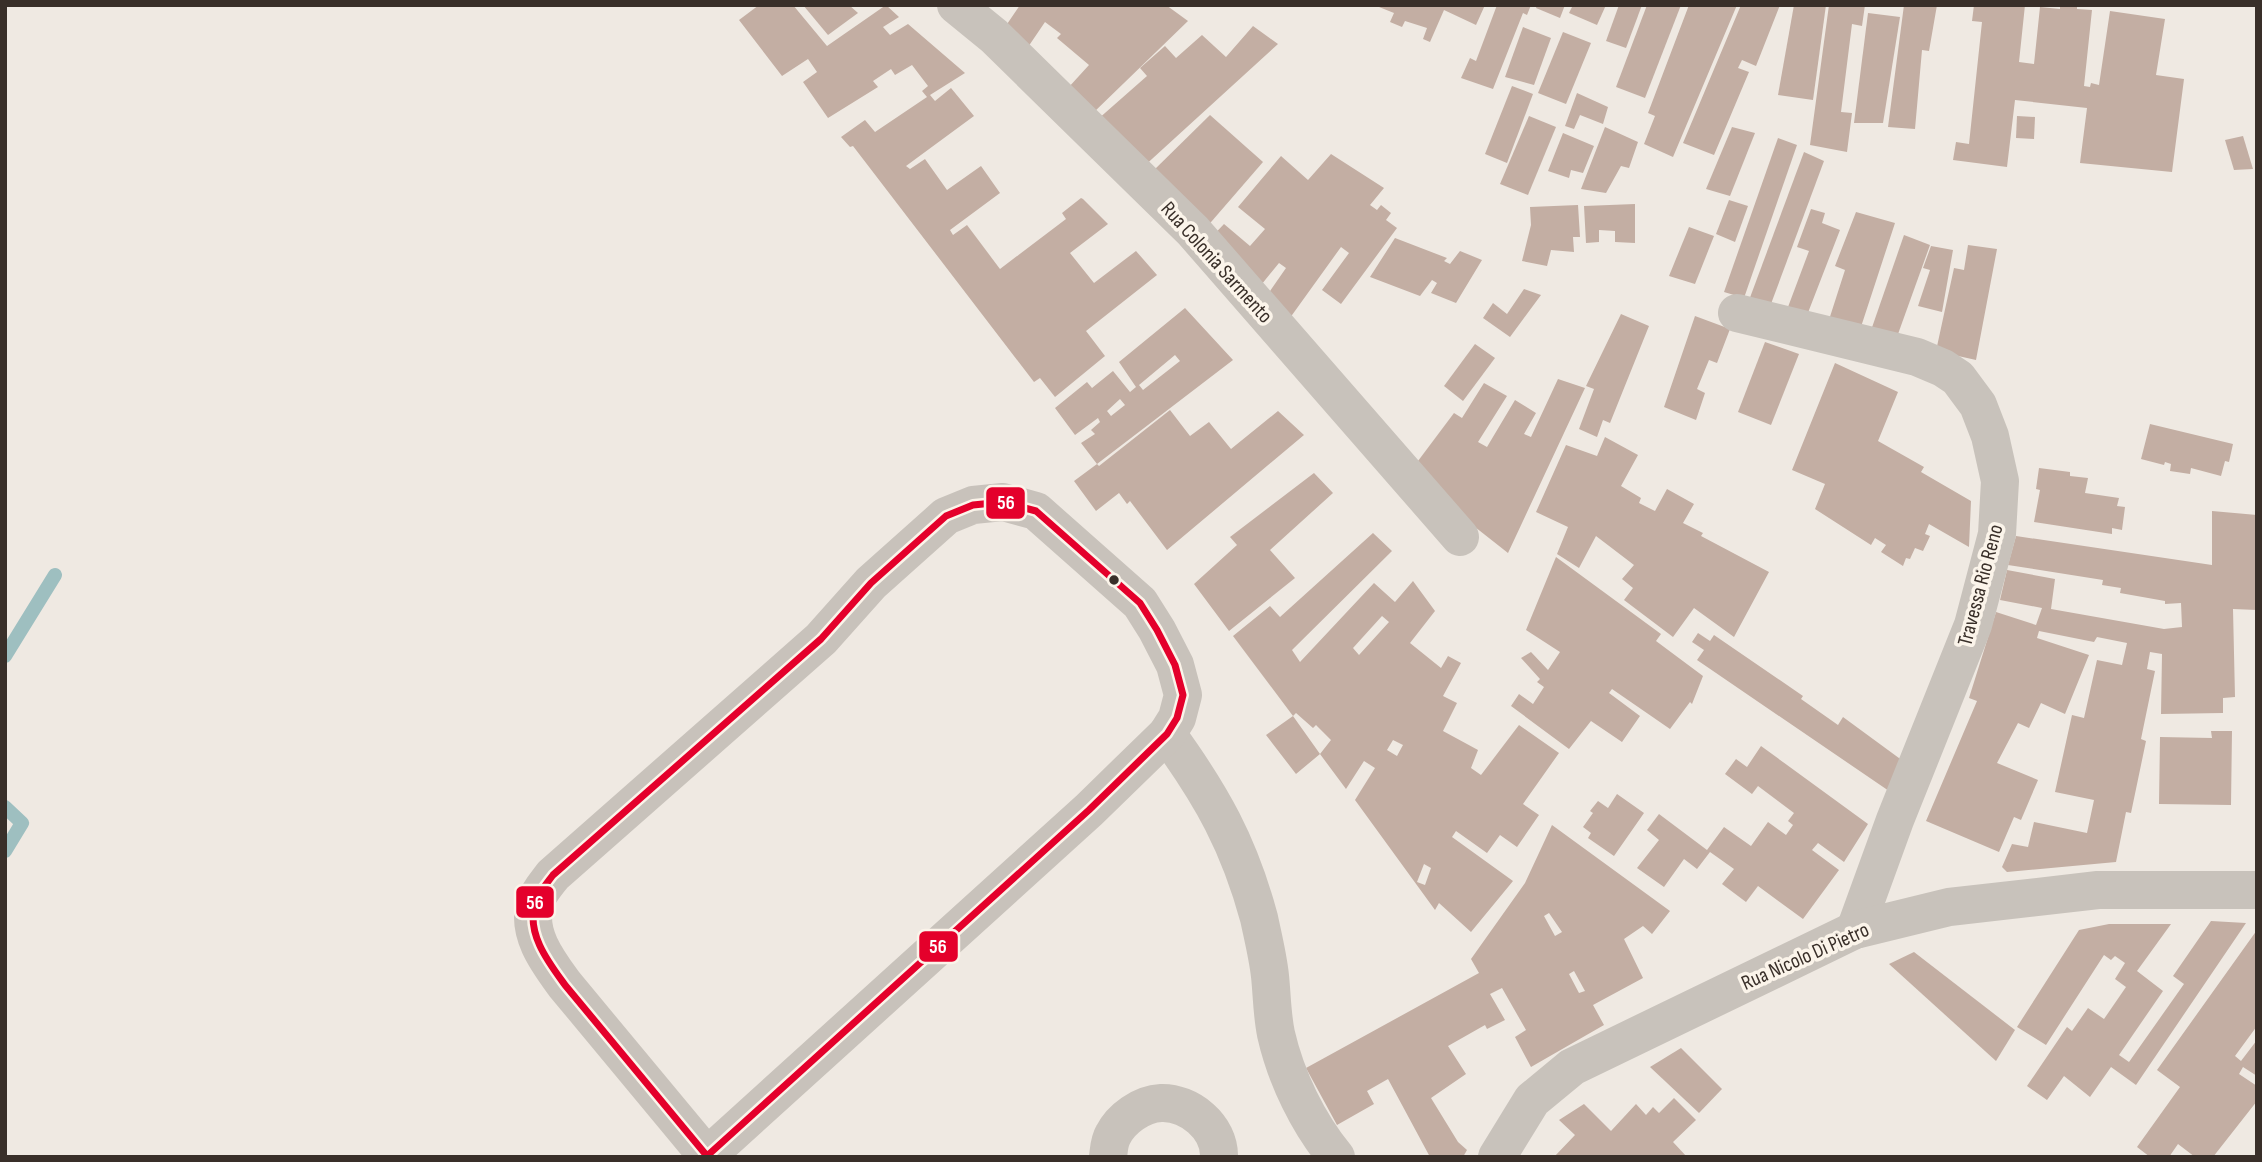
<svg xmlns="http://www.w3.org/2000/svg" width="2262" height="1162" font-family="'Sofia Sans Condensed',sans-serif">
<rect width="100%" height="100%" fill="#efe9e2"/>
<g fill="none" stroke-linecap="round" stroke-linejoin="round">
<g stroke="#9ebfc0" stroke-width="14">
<polyline points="5,656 55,575"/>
<polyline points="5,807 22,823 5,851"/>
</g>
</g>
<g fill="#c3aea3" fill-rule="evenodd">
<polygon points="759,5 793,5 827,46 886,5 899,17 883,27 890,35 908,24 965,73 930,95 935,101 951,88 974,116 906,166 910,169 925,159 947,190 981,166 1000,193 950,230 953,235 967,225 1000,269 1066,219 1062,213 1081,198 1083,199 1108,224 1070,253 1094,283 1136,251 1157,275 1086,331 1105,356 1055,397 1040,378 1034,382 853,146 850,147 841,137 865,120 875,132 927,97 922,91 928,86 912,65 895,75 891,69 873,81 878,87 828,118 803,82 817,72 808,59 782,76 739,20"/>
<polygon points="803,5 849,5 858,13 828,35"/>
<polygon points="1020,5 1166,5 1188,21 1092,114 1068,88 1089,65 1057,38 1061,34 1045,22 1026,50 1003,30"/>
<polygon points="1374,5 1485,5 1476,25 1444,10 1430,42 1423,39 1427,28 1405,21 1402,27 1390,22 1394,13"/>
<polygon points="1497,5 1531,5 1527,15 1523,13 1493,89 1461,78 1470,58 1476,61"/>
<polygon points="1537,5 1565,5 1560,18 1536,8"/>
<polygon points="1573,5 1606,5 1597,25 1569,13"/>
<polygon points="1619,5 1642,5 1626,48 1606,41"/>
<polygon points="1647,5 1681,5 1645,98 1616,87"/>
<polygon points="1689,5 1737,5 1673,157 1644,144 1655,116 1648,113"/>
<polygon points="1741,5 1780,5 1756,66 1742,60 1738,68 1749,72 1714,155 1683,143"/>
<polygon points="1794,5 1826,5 1813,100 1778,95"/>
<polygon points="1829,5 1865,5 1862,26 1852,24 1841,112 1852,113 1847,152 1810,145"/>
<polygon points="1904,5 1937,5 1929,51 1922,50 1915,129 1888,127"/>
<polygon points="1974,5 2025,5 2019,62 2034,64 2040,7 2060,9 2060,5 2077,5 2077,9 2092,10 2084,86 2090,87 2091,83 2099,85 2110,11 2165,19 2156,75 2184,79 2172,172 2080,163 2087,108 2015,100 2007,167 1953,160 1956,142 1969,144 1982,22 1972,21"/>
<polygon points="1868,13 1900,17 1883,123 1854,123"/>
<polygon points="1253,26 1278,44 1141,169 1097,120 1147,76 1140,68 1165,46 1176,58 1202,35 1226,57"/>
<polygon points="1523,27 1551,38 1534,85 1505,77"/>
<polygon points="1563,32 1591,43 1566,104 1538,93"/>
<polygon points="1512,86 1533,94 1507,163 1485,154"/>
<polygon points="1577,93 1608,107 1603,124 1580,115 1574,129 1565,126"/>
<polygon points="1210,115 1263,162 1205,229 1151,173"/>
<polygon points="1529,116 1556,127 1528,195 1500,184"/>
<polygon points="2017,116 2035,117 2034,139 2016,138"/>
<polygon points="1605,127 1638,142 1629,168 1621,166 1606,193 1581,189"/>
<polygon points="1732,127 1755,133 1730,196 1706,189"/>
<polygon points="1563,133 1594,146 1583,173 1571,170 1569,178 1548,171"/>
<polygon points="2243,136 2253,169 2234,170 2225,140"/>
<polygon points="1778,138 1797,145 1744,298 1724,292"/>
<polygon points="1804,152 1824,161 1768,312 1748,303"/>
<polygon points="1331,154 1384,188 1370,205 1377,210 1381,205 1391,213 1386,220 1397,228 1341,304 1322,290 1349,253 1341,247 1282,329 1261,304 1286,268 1279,263 1253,295 1205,244 1224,224 1250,246 1265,229 1238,207 1281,156 1308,180"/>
<polygon points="1729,200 1748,206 1735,242 1716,234"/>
<polygon points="1635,204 1635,243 1615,242 1615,231 1599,230 1599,242 1586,243 1584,206"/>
<polygon points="1578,205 1580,237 1573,237 1574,252 1551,250 1547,266 1522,261 1531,225 1530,207"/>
<polygon points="1811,209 1825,213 1822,223 1840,230 1804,323 1785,315 1809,251 1797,247"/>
<polygon points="1856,212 1895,223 1858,336 1827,326 1845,270 1835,266"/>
<polygon points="1689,227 1714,236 1695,284 1669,276"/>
<polygon points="1904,235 1930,245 1893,348 1868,339"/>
<polygon points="1395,238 1447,258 1444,261 1450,264 1460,251 1482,260 1456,303 1431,293 1437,283 1432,280 1420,296 1370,277"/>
<polygon points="1968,245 1997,249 1976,360 1936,351 1954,268 1964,270"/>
<polygon points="1931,246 1953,250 1942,312 1918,306 1930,270 1923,268"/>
<polygon points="1524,289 1541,295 1510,337 1483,318 1493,303 1507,314"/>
<path d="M1185 308 1233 360 1097 464 1081 443 1095 434 1091 430 1100 422 1098 418 1075 435 1055 408 1087 382 1092 388 1113 371 1130 392 1136 387 1119 362ZM1175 355 1180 361 1143 390 1139 385ZM1120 399 1125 405 1111 416 1107 411Z"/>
<polygon points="1621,314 1649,326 1610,423 1603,420 1597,437 1579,429 1594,389 1586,386"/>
<polygon points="1695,316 1730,329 1717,363 1709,360 1697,389 1705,393 1696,420 1664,407"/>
<polygon points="1765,342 1799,354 1771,425 1738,412"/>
<polygon points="1475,344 1495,358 1463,401 1444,386"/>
<polygon points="1835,363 1898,392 1878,441 1924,467 1921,472 1971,501 1969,547 1929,524 1925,534 1930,536 1923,551 1915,548 1910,559 1906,558 1903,566 1881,552 1886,545 1875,538 1871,545 1815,509 1825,484 1792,470"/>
<polygon points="1558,379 1585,388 1508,553 1442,501 1412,469 1454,413 1462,418 1484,383 1507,396 1478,442 1487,447 1515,400 1536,413 1524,434 1531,437"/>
<polygon points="1170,410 1190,436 1209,422 1231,449 1278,411 1304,435 1167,550 1130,501 1127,504 1119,493 1096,511 1074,481 1097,464 1099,466"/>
<polygon points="2150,424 2233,444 2229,462 2225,461 2221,476 2191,468 2190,474 2170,471 2171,464 2165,462 2164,465 2141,459"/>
<polygon points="1605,437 1638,455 1621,486 1641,498 1639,503 1655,511 1667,489 1694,504 1683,523 1703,533 1701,536 1769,572 1734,637 1694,608 1673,637 1624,600 1633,588 1622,579 1634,565 1596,536 1579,568 1557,554 1568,527 1536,512 1566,445 1597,456"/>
<polygon points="2039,468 2070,472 2070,476 2088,478 2085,493 2119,498 2117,506 2125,507 2122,530 2112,528 2112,534 2034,522 2040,490 2036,489"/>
<polygon points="1314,473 1333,493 1270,550 1295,578 1229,631 1194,584 1237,545 1230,537"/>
<polygon points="2212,511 2257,515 2257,610 2233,609 2235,697 2223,698 2223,713 2161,714 2162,654 2150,652 2147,669 2155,671 2141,739 2146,741 2131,813 2126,812 2116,862 2007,872 2002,867 2012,844 2028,847 2034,822 2087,833 2094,800 2055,792 2072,715 2084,718 2097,660 2122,665 2127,643 2097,637 2094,642 2039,631 2037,638 2089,655 2065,714 2041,703 2029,728 2018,723 1997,763 2038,780 2021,820 2014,817 1999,852 1926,821 1977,701 1969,698 1996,612 2036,625 2042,608 2000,600 2007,570 2055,579 2051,609 2164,629 2182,627 2181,603 2165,604 2165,601 2120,593 2121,588 2102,585 2103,580 2008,565 2016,536 2212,565"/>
<path d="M1373 533 1392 551 1292 650 1300 662 1374 583 1395 602 1413 581 1435 611 1410 643 1441 668 1448 656 1461 663 1443 696 1457 703 1443 731 1478 750 1471 768 1481 775 1519 725 1559 753 1523 804 1539 815 1517 847 1500 835 1487 853 1456 831 1452 837 1513 881 1471 932 1439 903 1435 910 1355 800 1375 768 1364 761 1346 789 1320 754 1296 774 1266 735 1293 716 1320 754 1331 740 1316 725 1313 728 1296 713 1293 716 1233 636 1270 606 1280 617ZM1382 616 1389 622 1359 655 1353 648ZM1393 740 1403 745 1397 756 1387 750ZM1424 864 1431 868 1425 885 1417 882Z"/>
<polygon points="1556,557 1661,634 1656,641 1703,676 1692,704 1690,702 1670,729 1612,689 1609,693 1640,716 1622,742 1591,721 1569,749 1511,706 1519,694 1533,704 1544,687 1537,682 1540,679 1521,658 1531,652 1548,670 1560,652 1526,630"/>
<polygon points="1698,633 1710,641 1714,635 1803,696 1801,699 1838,725 1843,717 1903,761 1889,791 1697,660 1704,650 1692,642"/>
<polygon points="2211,731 2232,731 2231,805 2159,804 2160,737 2212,738"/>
<polygon points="1761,746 1868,824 1844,862 1818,843 1812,850 1839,870 1803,919 1758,886 1746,902 1722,884 1734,869 1710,852 1697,869 1684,859 1664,887 1637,868 1659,840 1647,830 1659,814 1707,850 1724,827 1751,846 1768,822 1786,835 1793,825 1788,821 1794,813 1758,786 1752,794 1725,774 1736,759 1747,767"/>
<polygon points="1617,794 1644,813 1614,856 1588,838 1591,833 1583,827 1593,813 1590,811 1598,801 1608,808"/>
<path d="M1552 825 1670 911 1652 934 1643 926 1624 939 1643 978 1593 1005 1604 1025 1531 1067 1515 1037 1526 1030 1502 988 1490 994 1505 1020 1487 1029 1485 1025 1448 1046 1466 1074 1431 1098 1458 1142 1467 1150 1463 1157H1430L1388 1079 1367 1091 1374 1104 1337 1125 1306 1068 1479 973 1471 959 1525 883ZM1549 913 1562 932 1555 936 1544 916ZM1574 971 1585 991 1579 993 1569 974Z"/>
<polygon points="2211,921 2246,923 2136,1085 2111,1067 2090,1097 2064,1076 2047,1100 2027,1086 2067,1027 2072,1031 2088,1008 2104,1019 2126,987 2115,979 2125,963 2115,956 2111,960 2104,955 2046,1045 2017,1027 2079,930 2109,924 2171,924 2137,971 2163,991 2119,1055 2129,1062 2184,984 2173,976"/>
<polygon points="2257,930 2257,1026 2235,1056 2241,1061 2257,1040 2257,1076 2243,1067 2239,1074 2257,1086 2257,1101 2213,1157 2195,1157 2178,1144 2169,1157 2150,1157 2137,1147 2180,1087 2157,1070"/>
<polygon points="1914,952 2015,1030 1996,1061 1889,964"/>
<polygon points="1681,1048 1722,1089 1699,1113 1650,1067"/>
<polygon points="1674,1098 1696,1120 1673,1142 1687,1157 1554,1157 1575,1135 1559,1120 1584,1104 1611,1131 1636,1104 1646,1115 1653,1107 1659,1113"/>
</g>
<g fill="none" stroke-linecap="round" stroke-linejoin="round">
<g stroke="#c8c2bb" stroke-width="38">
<polyline points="956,5 994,36 1193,231 1460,537"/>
<polyline points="1737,313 1917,357 1943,368 1958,378 1978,405 1990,436 2000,481 1997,534 1973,625 1895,820 1855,930"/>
<path d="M1167 734C1212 796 1239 844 1259 918 1263 937 1268 957 1270 976 1272 995 1272 1015 1276 1034 1286 1078 1308 1123 1336 1157"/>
<path d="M706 1157 707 1156 1089 810 1167 734 1177 718 1183 695 1175 665 1157 630 1140 603 1036 511 1003 502 973 505 946 516 871 583 821 639 553 875C547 883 538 893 535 903 526 934 549 963 565 985L707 1156"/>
<path d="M1108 1157C1109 1150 1109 1142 1113 1135 1121 1119 1141 1104 1161 1103 1189 1102 1220 1127 1219 1157"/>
<polyline points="1497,1157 1532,1100 1572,1067 1855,930 1949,907 2098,890 2257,890"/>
</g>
<defs>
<path id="bus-1" d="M706 1157 707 1156 1089 810 1167 734 1177 718 1183 695 1175 665 1157 630 1140 603 1036 511 1003 502 973 505 946 516 871 583 821 639 553 875C547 883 538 893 535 903 526 934 549 963 565 985L707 1156"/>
</defs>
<use href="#bus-1" stroke="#fbf4ea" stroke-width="12"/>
<use href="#bus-1" stroke="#e4002b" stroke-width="7"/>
</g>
<circle fill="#392f29" stroke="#fbf4ea" stroke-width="2.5" cx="1114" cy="580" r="6"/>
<g text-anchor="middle" stroke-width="7" stroke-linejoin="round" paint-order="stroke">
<g font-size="21" fill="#392f29" stroke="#fbf4ea">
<text transform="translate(1217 262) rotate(48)" y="7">Rua Colonia Sarmento</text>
<text transform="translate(1980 585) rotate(-75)" y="7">Travessa Rio Reno</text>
<text transform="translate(1805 956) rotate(-24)" y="7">Rua Nicolo Di Pietro</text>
</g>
</g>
<g stroke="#fbf4ea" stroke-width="2.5">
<rect x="985" y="486" width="41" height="34" rx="7" fill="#e4002b"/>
<rect x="515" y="885" width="40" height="34" rx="7" fill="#e4002b"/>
<rect x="918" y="930" width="41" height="33" rx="7" fill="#e4002b"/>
</g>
<g font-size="19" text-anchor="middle" font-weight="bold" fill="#fff">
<text x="1006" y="509">56</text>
<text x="535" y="909">56</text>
<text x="938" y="953">56</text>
</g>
<rect width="2262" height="1162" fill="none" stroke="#392f29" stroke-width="14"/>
</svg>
